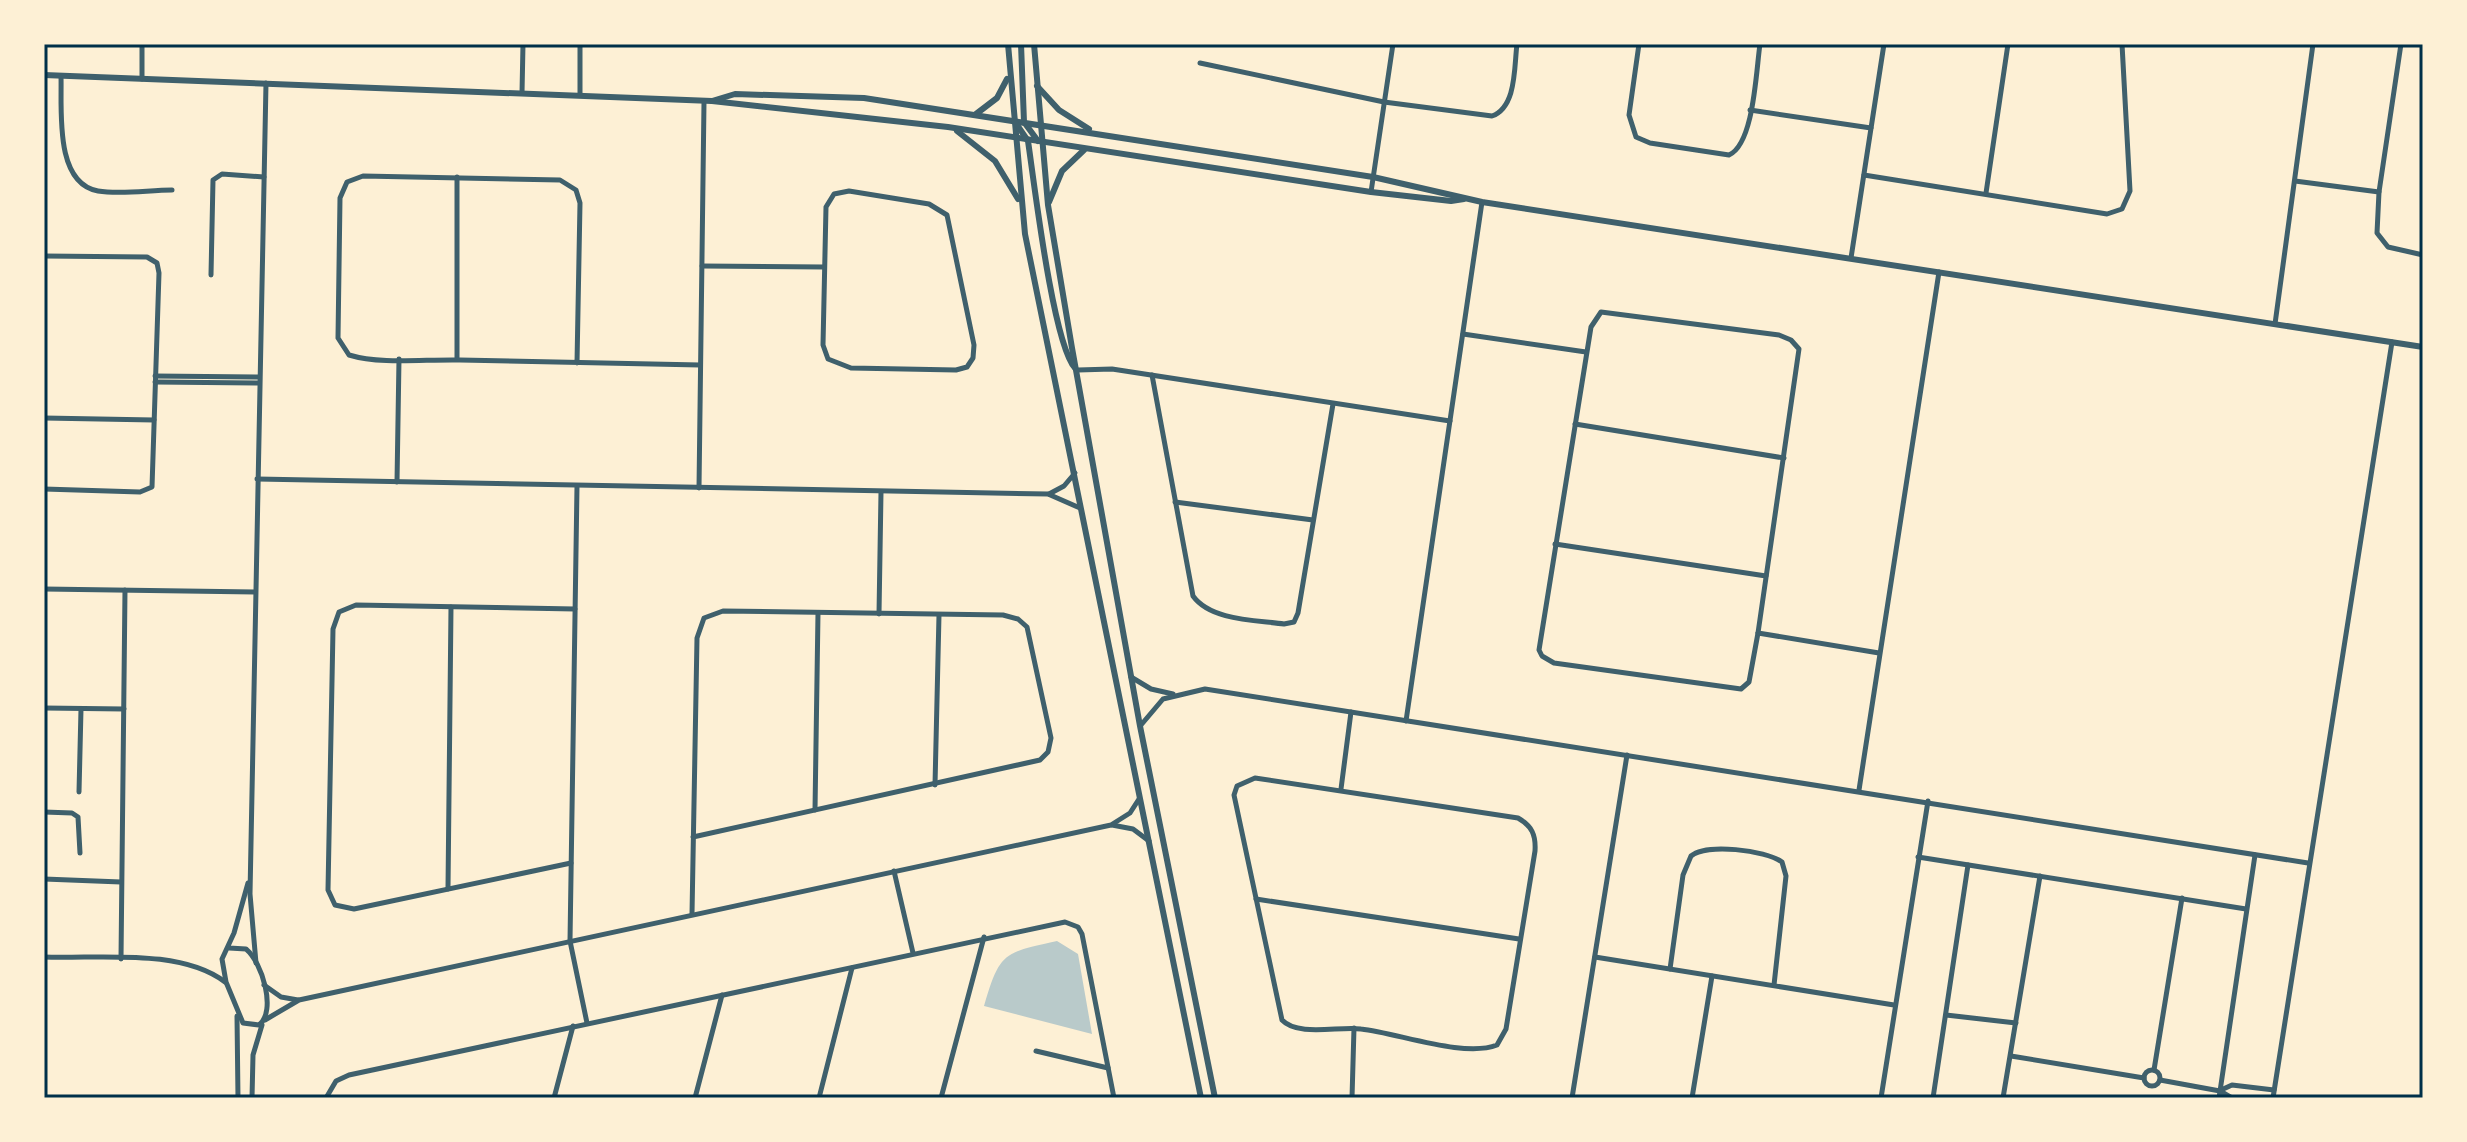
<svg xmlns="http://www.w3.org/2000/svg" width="2467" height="1142" font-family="Cabin,sans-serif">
<rect width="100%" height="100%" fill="#fdf0d5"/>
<path fill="#b9caca" d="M1057 941 1078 954 1092 1034 984 1006C1000 952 1003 953 1057 941Z"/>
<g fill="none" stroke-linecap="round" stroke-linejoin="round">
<g stroke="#3f606c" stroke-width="5">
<polyline points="142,44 142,79"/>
<path d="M1639 44 1629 115 1636 137 1650 143 1729 155C1754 144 1756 71 1760 44"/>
<polyline points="2401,44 2379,192 2377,233 2388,247 2423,255"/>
<path d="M1200 63 1384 102 1492 116C1517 107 1514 66 1517 44"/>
<path d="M61 76C62 109 54 183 98 191 121 195 149 190 172 190"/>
<polyline points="522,93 523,44"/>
<polyline points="580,95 580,44"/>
<polyline points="1750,110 1871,128"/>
<polyline points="1864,175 2107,214 2122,209 2130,191 2122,44"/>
<polyline points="457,177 457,359"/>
<polyline points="2295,181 2379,192"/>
<polygon points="849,191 929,204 947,215 974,345 973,358 967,367 956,370 851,368 828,359 823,345 826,207 834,194"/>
<polyline points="1371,192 1393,44"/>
<polyline points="1986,193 2008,44"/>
<polyline points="44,256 147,257 157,263 159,273 152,487 140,492 44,489"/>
<polyline points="1851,258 1884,44"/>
<polyline points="702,266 824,267"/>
<polyline points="211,275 213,180 222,174 264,177"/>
<polygon points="1601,312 1779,335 1791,340 1799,349 1758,633 1749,682 1741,689 1554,663 1542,656 1539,650 1591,327"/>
<polyline points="2275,324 2313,44"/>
<polyline points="1463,334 1586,352"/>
<path d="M577 363 580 203 576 190 560 180 363 176 347 182 340 198 338 338 349 355C382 365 425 359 460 360 540 361 620 364 700 365"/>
<polyline points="1078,370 1112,369 1450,421"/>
<path d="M1152 375 1193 596C1211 621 1257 620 1284 624L1294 622 1298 613 1333 404"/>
<polyline points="155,376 258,377"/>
<polyline points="155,382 258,383"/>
<polyline points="44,418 154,420"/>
<polyline points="1575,424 1784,458"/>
<polyline points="257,479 1048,494 1080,508"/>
<polyline points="397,482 399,359"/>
<polyline points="577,486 570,941 587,1023"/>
<polyline points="699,488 704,102"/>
<polyline points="1049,494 1064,486 1075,473"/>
<polyline points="1175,502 1313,520"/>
<polyline points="1555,544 1766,576"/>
<polyline points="44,589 255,592"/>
<polyline points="879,614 881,492"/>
<polyline points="1758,633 1879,653"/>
<polyline points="1131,677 1151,689 1173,694"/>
<polyline points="44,708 124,709"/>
<polyline points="1406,721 1482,202"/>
<polyline points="1141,725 1163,699 1205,689 2308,863"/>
<path d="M1255 778 1518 818C1532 826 1536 835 1535 851L1506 1029 1497 1045C1464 1058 1398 1033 1361 1029 1339 1026 1298 1037 1282 1020L1234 795 1237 786Z"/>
<polyline points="935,785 939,615"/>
<polyline points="1341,789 1351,712"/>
<polyline points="1859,790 1939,272"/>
<polyline points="79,792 81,709"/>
<polyline points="815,810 818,613"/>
<polyline points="44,812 72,813 78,817 80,853"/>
<polyline points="1112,825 1133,829 1149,841"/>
<polyline points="1918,857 2246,909"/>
<polyline points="571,863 354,909 335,905 328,890 333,629 339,612 356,605 575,609"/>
<polyline points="894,871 913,953"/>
<polyline points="44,879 121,882"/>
<polyline points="448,889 451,607"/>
<polyline points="1256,899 1519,939"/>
<polyline points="692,914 697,638 704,618 723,611 1003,615 1018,619 1027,627 1051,738 1048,752 1040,760 693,837"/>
<path d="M229 948 246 949C262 962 277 1011 259 1025L243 1023 226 982 222 959 234 933 248 883"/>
<path d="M44 957C100 959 180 948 225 982"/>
<polyline points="1595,957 1894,1005"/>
<polyline points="121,959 125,590"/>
<polyline points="256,963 250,894 266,83"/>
<path d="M1670 969 1683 875 1691 856C1706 843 1765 850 1782 862L1786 876 1774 985"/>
<polyline points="264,985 281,997 298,1000"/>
<polyline points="1946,1015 2016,1023"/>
<polyline points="237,1016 238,1098"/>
<polyline points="265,1020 299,1000 1111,825 1130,813 1139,799"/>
<polyline points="1036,1051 1108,1068"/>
<polyline points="2011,1056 2144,1078"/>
<circle cx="2152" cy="1078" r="8"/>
<polyline points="2154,1070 2182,898"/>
<polyline points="2160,1080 2220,1091 2232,1098"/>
<polyline points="2221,1090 2232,1085 2274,1090"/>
<polyline points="252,1098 253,1055 262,1025"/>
<polyline points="326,1098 336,1081 349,1075 1065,922 1078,927 1082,934 1114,1098"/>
<polyline points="554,1098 573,1026"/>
<polyline points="695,1098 722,995"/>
<polyline points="819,1098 852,968"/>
<polyline points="941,1098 984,937"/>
<polyline points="1352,1098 1354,1028"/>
<polyline points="1572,1098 1627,755"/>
<polyline points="1692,1098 1712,976"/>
<polyline points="1881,1098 1928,801"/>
<polyline points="1933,1098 1968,865"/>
<polyline points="2003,1098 2040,876"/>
<polyline points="2219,1098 2255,855"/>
<polyline points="2273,1098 2392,342"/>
</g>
<g stroke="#3f606c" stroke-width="6">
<polyline points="1008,44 1025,234 1201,1098"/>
<polyline points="1021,44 1024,122 1038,141"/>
<polyline points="1034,44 1048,205 1072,348 1140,726 1215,1098"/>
<polyline points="44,75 712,101 948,127 1371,192 1451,201 1464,199"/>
<polyline points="1037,86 1059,110 1089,129"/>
<polyline points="712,101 735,94 864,98 1373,177 1482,202 2423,347"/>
<polyline points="976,114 997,98 1007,79"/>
<path d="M1015 122 1028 141C1034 181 1053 344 1075 368"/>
<polyline points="957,131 995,161 1018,199"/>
<polyline points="1049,202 1062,171 1084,150"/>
</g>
</g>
<rect width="2467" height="1142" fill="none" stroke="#fdf0d5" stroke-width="92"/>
<rect x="46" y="46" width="2375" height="1050" fill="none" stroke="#003049" stroke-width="3"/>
</svg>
